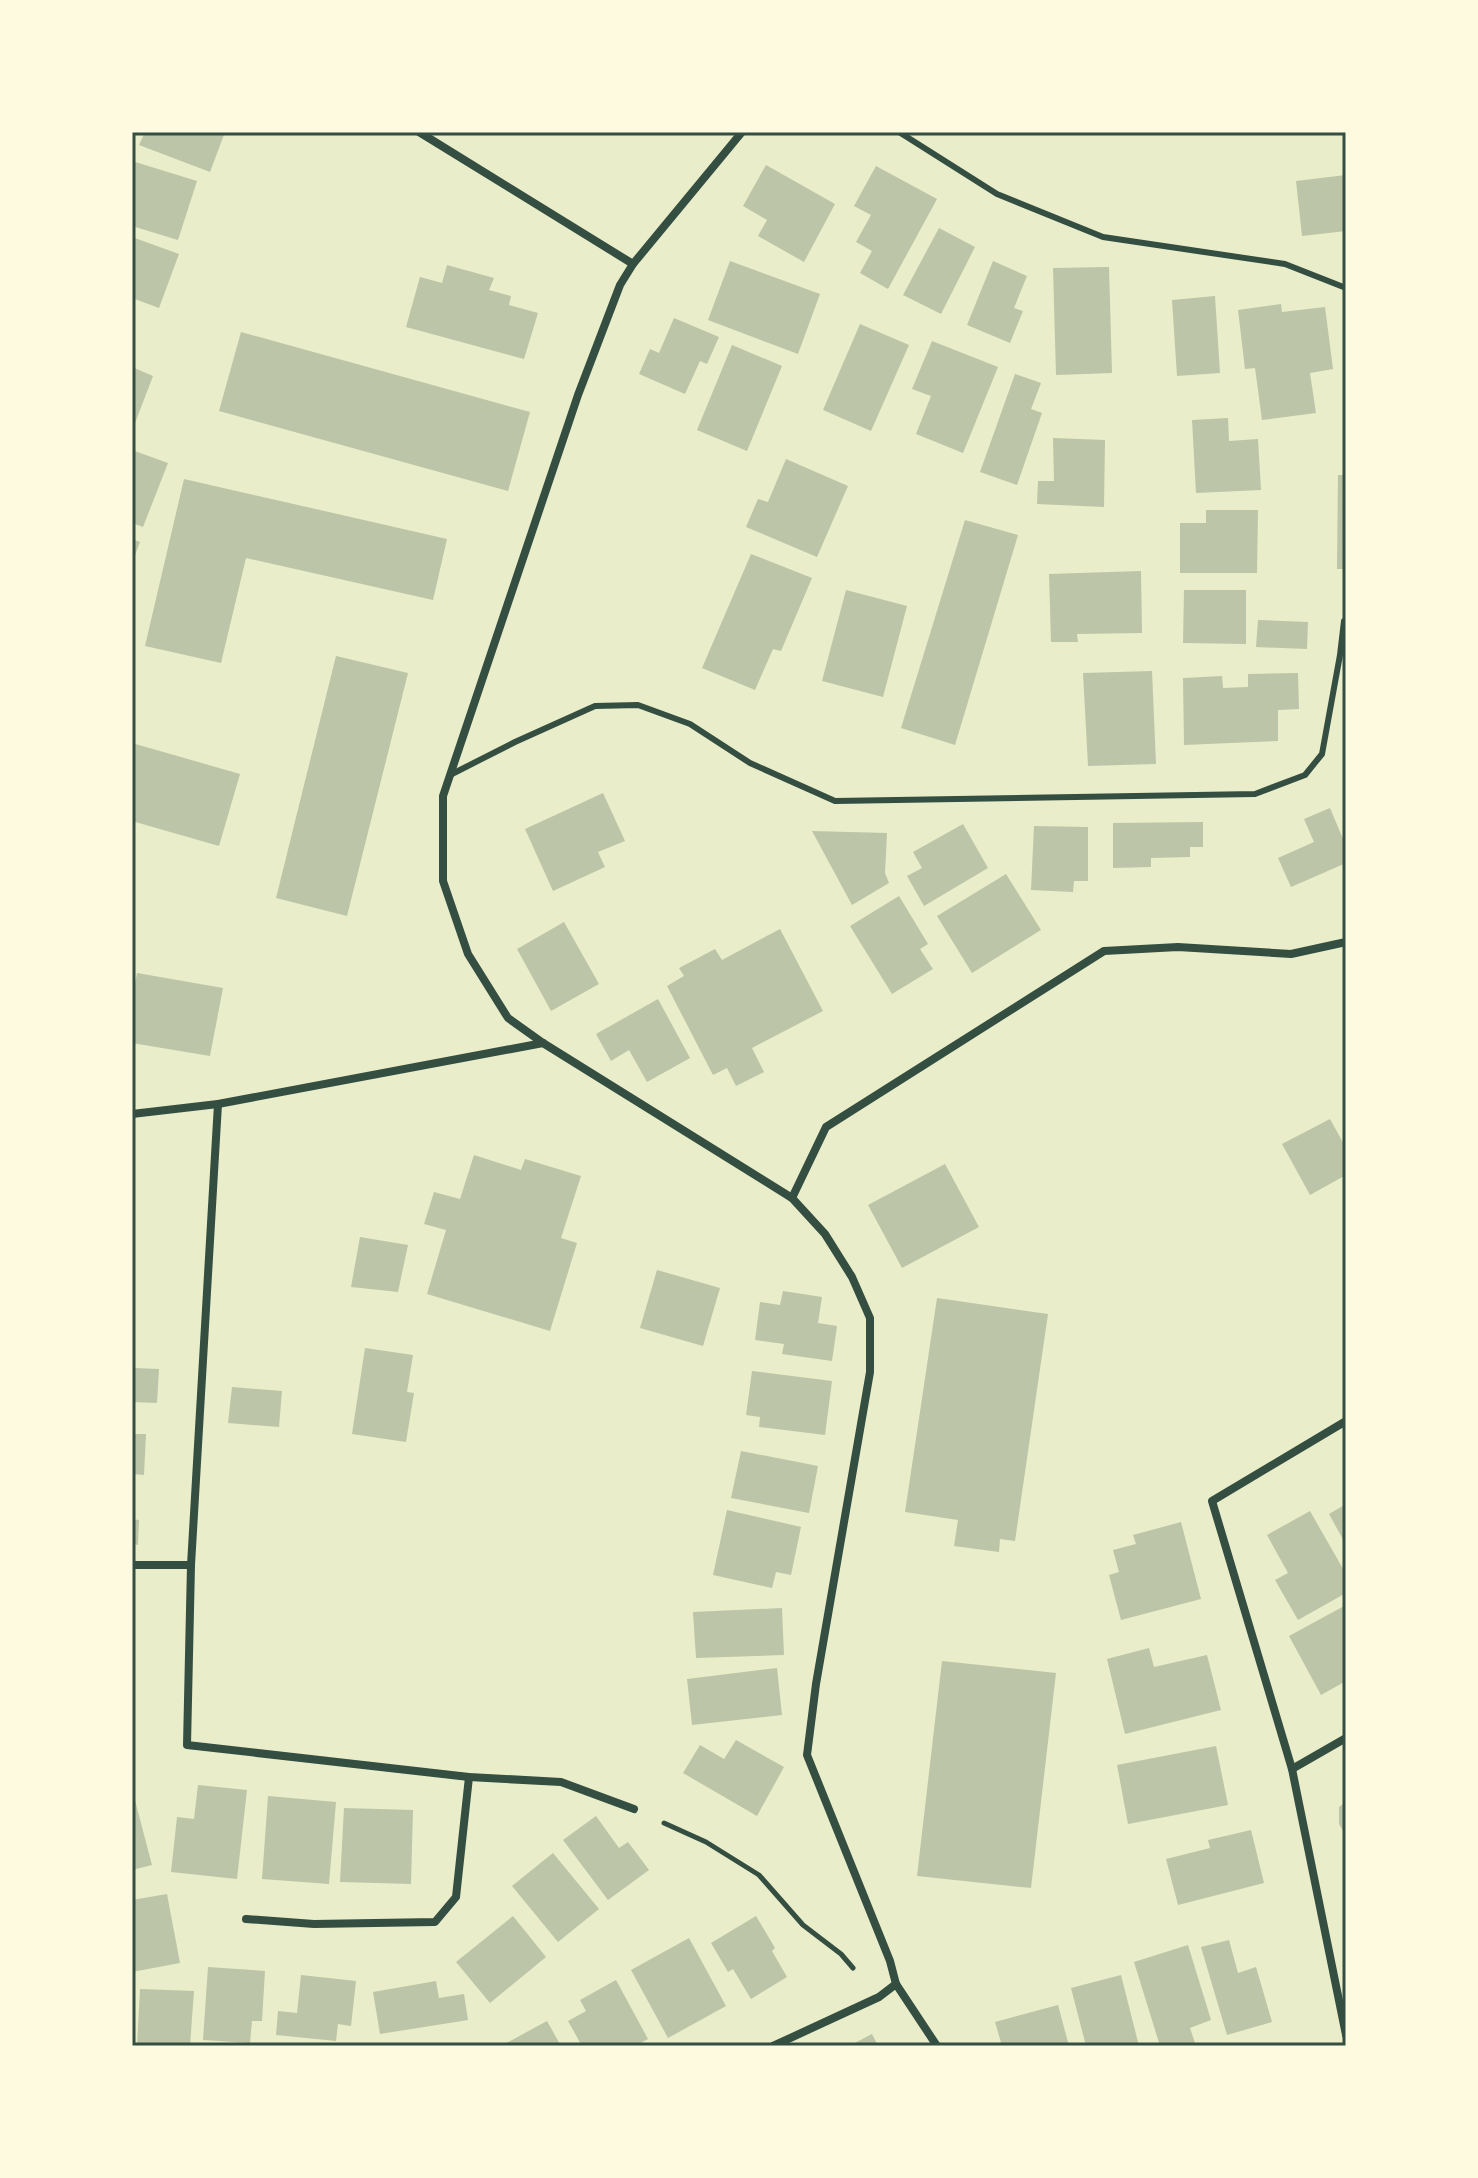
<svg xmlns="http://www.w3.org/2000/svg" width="1478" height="2178" font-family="Lato,sans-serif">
<rect width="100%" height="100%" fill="#e9edc9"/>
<g fill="#bcc5a7">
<polygon points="145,132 225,132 210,172 139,145"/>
<polygon points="132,161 197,181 178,240 132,226"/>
<polygon points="766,165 835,204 804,262 758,236 767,220 743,206"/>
<polygon points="876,166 937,199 888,289 860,273 872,251 856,242 871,215 854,206"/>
<polygon points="1346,175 1346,231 1302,236 1296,181"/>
<polygon points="939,228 975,247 941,314 903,295"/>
<polygon points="132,237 179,254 159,308 132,298"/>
<polygon points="730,261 820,294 798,354 708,320"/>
<polygon points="993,261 1027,276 1014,308 1023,311 1010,343 967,325"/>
<polygon points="447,265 494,278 489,290 511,296 509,305 538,313 524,359 406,327 420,277 442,283"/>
<polygon points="1109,267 1112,373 1056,375 1053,268"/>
<polygon points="1215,296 1220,373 1177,376 1172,300"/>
<polygon points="1281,304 1282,312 1325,307 1333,369 1310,373 1316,413 1262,420 1255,368 1245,369 1238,310"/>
<polygon points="674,318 719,337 707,364 700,361 685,394 639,374 650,349 659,353"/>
<polygon points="860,324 909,345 871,431 823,410"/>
<polygon points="241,332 530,412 508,491 219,411"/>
<polygon points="932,341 998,367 963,453 916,434 931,396 912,389"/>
<polygon points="732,345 782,366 747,451 697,430"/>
<polygon points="132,367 153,376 132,431"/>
<polygon points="1015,374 1041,383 1031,409 1042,413 1017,485 980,472"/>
<polygon points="1228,418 1229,441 1258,439 1261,490 1196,493 1192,420"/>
<polygon points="1053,438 1105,440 1104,507 1037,504 1038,481 1054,481"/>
<polygon points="132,450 168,463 143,527 132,523"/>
<polygon points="786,459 848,486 817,557 746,527 758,499 768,502"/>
<polygon points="1338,475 1346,475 1346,569 1337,569"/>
<polygon points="184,479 447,539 433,600 246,558 221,663 145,646"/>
<polygon points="1206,510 1258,510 1257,573 1180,573 1180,523 1206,523"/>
<polygon points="965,520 1018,535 955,745 901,728"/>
<polygon points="132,539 140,542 132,563"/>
<polygon points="751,554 812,578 781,651 773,649 755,690 702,668"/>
<polygon points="1141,571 1142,633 1077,634 1078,642 1051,642 1049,574"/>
<polygon points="846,590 907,606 883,697 822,681"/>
<polygon points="1184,590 1246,590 1246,644 1183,643"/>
<polygon points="1258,620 1308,622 1307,649 1256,647"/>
<polygon points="336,656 408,673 347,916 276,898"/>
<polygon points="1152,671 1156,764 1088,766 1083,673"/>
<polygon points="1298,673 1299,709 1278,710 1278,741 1184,745 1183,678 1222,676 1223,688 1248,687 1248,674"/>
<polygon points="132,743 240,774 219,846 132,821"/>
<polygon points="603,793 625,841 598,852 605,867 553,891 525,829"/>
<polygon points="1330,808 1346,846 1346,863 1291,887 1278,858 1314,842 1304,819"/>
<polygon points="1203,822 1203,847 1190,847 1190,857 1151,858 1151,867 1113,868 1113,823"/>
<polygon points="963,824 988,868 924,906 907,876 922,868 913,852"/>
<polygon points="1034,826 1088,827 1088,881 1074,881 1073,892 1031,890"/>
<polygon points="812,831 887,833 885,873 889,883 852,905"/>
<polygon points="1006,874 1041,930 972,973 937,916"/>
<polygon points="899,896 928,944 920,949 933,969 892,994 850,926"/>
<polygon points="564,922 599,984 551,1011 517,949"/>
<polygon points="780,929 823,1011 752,1048 764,1072 736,1086 727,1068 713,1075 667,986 684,976 679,968 715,949 722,960"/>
<polygon points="137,973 223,988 210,1056 132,1043 132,999"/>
<polygon points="658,999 690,1058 647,1082 629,1050 611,1061 596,1034"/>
<polygon points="1330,1119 1346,1148 1346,1175 1310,1195 1282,1144"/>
<polygon points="474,1155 521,1170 525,1159 581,1176 561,1238 577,1243 550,1331 427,1294 446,1230 424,1224 434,1192 460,1199"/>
<polygon points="945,1164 979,1227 902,1268 868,1205"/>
<polygon points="360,1237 408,1245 398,1292 351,1287"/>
<polygon points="657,1270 720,1288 703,1346 640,1328"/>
<polygon points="783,1291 822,1297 818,1323 837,1326 832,1361 782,1354 784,1344 755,1340 760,1302 780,1305"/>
<polygon points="937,1298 1048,1314 1015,1541 1000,1539 999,1552 954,1546 958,1520 905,1512"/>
<polygon points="132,1346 135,1346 135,1368 159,1369 157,1403 132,1402"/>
<polygon points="365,1348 413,1355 407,1392 414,1393 406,1442 352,1434"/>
<polygon points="752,1371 832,1381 825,1435 759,1427 760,1417 746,1415"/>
<polygon points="232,1387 282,1391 279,1427 228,1423"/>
<polygon points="132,1434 146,1434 144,1475 132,1474"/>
<polygon points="741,1451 818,1466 809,1513 731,1498"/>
<polygon points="1346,1504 1346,1545 1329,1514"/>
<polygon points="727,1510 801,1527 791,1575 776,1572 772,1588 713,1575"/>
<polygon points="1310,1511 1346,1574 1346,1593 1298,1620 1275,1580 1288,1573 1267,1535"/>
<polygon points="132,1519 139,1520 138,1545 132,1544"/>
<polygon points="1181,1522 1201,1599 1121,1620 1109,1575 1119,1572 1113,1550 1136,1544 1133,1535"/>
<polygon points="1346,1605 1346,1681 1321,1695 1289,1636"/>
<polygon points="782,1608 784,1655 696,1658 693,1612"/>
<polygon points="1149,1648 1154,1667 1207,1655 1221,1710 1125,1734 1107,1659"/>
<polygon points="942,1661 1056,1673 1031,1888 917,1876"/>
<polygon points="777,1668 782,1715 692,1725 687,1679"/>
<polygon points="736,1740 784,1767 757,1816 683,1773 700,1745 724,1759"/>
<polygon points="1216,1746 1228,1805 1128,1824 1117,1765"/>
<polygon points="198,1785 247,1790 237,1879 171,1872 177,1817 194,1819"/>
<polygon points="132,1789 152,1865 132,1870"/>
<polygon points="268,1796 336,1802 329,1884 262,1879"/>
<polygon points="1346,1802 1346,1836 1339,1824 1339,1807"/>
<polygon points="344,1808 413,1810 411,1884 340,1882"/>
<polygon points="596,1816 619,1848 628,1842 649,1870 608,1900 563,1840"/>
<polygon points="1251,1830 1264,1883 1178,1905 1166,1859 1210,1848 1208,1840"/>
<polygon points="553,1853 599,1909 558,1942 512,1886"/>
<polygon points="167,1894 180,1963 132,1972 132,1900"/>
<polygon points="513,1916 546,1957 490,2003 456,1962"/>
<polygon points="756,1916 775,1948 772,1951 787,1977 751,1999 733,1969 728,1972 711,1943"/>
<polygon points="689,1938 726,2006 668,2038 631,1970"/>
<polygon points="1229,1940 1238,1973 1256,1967 1272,2022 1227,2035 1201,1947"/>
<polygon points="1188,1945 1211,2020 1190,2028 1196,2046 1160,2046 1134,1962"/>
<polygon points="208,1967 265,1971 262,2021 252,2021 250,2043 203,2040"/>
<polygon points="301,1975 356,1981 351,2026 338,2024 336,2041 276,2035 278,2011 297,2013"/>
<polygon points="1121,1975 1139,2046 1086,2046 1071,1988"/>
<polygon points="616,1980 648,2039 635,2046 597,2046 595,2043 590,2046 582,2046 568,2021 586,2011 580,2000"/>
<polygon points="436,1981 439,1998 464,1994 468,2020 380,2034 373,1992"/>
<polygon points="140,1989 194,1991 190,2046 137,2046"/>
<polygon points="1058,2005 1069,2046 1002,2046 995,2022"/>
<polygon points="547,2021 561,2046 501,2046"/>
<polygon points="872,2034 878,2046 849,2046"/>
</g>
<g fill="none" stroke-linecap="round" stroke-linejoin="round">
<polyline stroke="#344e41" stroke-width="5" points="664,1823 706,1842 759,1875 803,1925 841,1954 853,1968"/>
<g stroke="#344e41" stroke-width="6">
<polyline points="899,132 997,194 1103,237 1285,264 1346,288"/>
<polyline points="452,774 515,742 595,706 638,705 690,724 750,763 835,801 1255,794 1305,775 1322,754 1340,655 1344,621 1346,621"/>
</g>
<g stroke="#344e41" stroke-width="8">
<polyline points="419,132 633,264"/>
<polyline points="742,132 633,264 620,285 578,395 443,796 443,881 468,954 508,1018 543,1043 792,1198 825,1234 852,1277 870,1318 870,1372 816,1684 807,1755 890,1961 896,1984 937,2046"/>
<polyline points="132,1114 218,1104 543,1043"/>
<polyline points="792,1198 826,1127 1104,951 1178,947 1291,954 1346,942"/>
<polyline points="1346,1421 1212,1501 1292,1769 1346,2035"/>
<polyline points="132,1565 191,1565 218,1104"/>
<polyline points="191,1565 187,1745 469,1777 561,1782 634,1809"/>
<polyline points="1292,1769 1346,1738"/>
<polyline points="246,1919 314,1924 435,1922 456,1897 469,1777"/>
<polyline points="773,2046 879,1997 896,1984"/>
</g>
</g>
<rect width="1478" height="2178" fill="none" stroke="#fefae0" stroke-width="268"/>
<rect x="134" y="134" width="1210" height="1910" fill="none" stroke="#344e41" stroke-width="3"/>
</svg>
